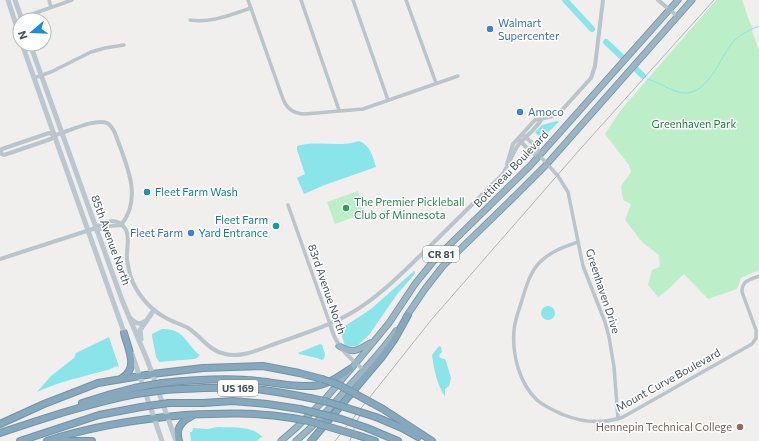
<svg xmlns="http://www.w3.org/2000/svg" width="759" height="441" font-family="Commissioner,sans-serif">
<rect width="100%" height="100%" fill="#f1eeee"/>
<g fill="#bceec8">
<path d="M716 0H742L750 23 753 28 752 31 759 51V270L741 278 737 289 708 299 684 274C674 282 670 290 658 297L648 285 652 270 660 267 659 255 643 243 625 220 631 204 623 200 621 186 631 172 629 165 605 134 621 110Z"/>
<polygon points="358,191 365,213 335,224 327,202"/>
</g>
<g fill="#8ae5eb">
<polygon points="557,121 559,122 542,138 540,138 535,132 542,125"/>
<path d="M359 141C370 145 373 157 376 167L322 186 304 194 297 178 305 174 297 150V146C318 140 339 148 359 141Z"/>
<polygon points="414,271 415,272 414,275 398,293 369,335 357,346 349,347 345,346 341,333 342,328 371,309"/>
<circle cx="548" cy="313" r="7"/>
<path d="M162 329C185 328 186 345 200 355L197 358 194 359 159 362 156 357 152 336V334Z"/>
<path d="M109 337 119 367 117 366 108 370V371L107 370C83 377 60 381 37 392L51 376 74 358 76 353Z"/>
<polygon points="320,344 322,345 325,354 324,359 322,360 317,358 299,354 298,353"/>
<path d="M439 346 441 347 442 352 439 355 440 358 445 359 446 361 451 378 449 386 445 389V397C437 384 434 370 432 355Z"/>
<path d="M218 427C232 428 254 425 263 438L261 437 257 441H191L190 432H192L193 428 207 429Z"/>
</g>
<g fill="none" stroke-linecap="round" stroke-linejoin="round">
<path stroke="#8ae5eb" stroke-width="1" d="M647 79C659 82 672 92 684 93 709 94 720 57 733 42 740 34 750 30 759 26"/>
<g stroke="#8ae5eb" stroke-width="6">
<polyline points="565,0 592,29"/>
<polyline points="606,42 622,57"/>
<polyline points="637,70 643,76"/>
</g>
<defs>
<g id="trunk">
<polyline points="406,317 425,289 443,266 517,194 547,164 692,0"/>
<path d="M339 346C353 354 357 351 370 343"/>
<polyline points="281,441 297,427 326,398 356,363 389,323 415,284 436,258 530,166 678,0"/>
<path d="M296 441C316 424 333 405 350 385 366 368 383 350 396 331"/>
</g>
<g id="motorway">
<path d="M122 378C139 368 128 349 124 333"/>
<path d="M162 383C191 380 219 378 247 380 269 381 299 389 320 385 331 383 341 375 350 369"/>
<path d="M165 390C188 389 210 387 233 388 259 388 284 393 310 398"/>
<polyline points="82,403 111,394 134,388"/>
<polyline points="169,403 203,403 233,401 267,404 300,409"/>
<polyline points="383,409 432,441"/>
<polyline points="376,417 402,428 418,437"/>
<polyline points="0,424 44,404 98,383 152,374 203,368 263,366 299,373 322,379"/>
<polyline points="367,428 398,441"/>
<path d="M0 433C45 418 90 403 136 394"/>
<polyline points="360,436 375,441"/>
<polyline points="20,441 99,415 141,407"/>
<path d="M47 441C92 426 138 419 185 415 222 413 256 412 292 418"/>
<polyline points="62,441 92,441"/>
<path d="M179 441C175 428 182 421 192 416"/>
<polyline points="311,441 382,357 394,340 408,315"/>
</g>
</defs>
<use href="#trunk" stroke="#7193a8" stroke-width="7"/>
<use href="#motorway" stroke="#7193a8" stroke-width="8"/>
<g stroke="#b9c5cb" stroke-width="3.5">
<polyline points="49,0 51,7"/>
<path d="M248 0 283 99C287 109 294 114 305 114L363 109 458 76"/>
<polyline points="301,0 339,110"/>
<polyline points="353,0 388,100"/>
<polyline points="406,0 436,83"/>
<polyline points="21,18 72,0"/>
<path d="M190 20C212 23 230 15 251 8"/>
<polyline points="34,78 51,72 91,52 105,48 124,45"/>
<polyline points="539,155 558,176 568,192 583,266 605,322 609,337 614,367 618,419"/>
<polyline points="288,205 330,324"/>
<path d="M578 242C564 247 551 251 540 262 530 272 526 287 522 300 519 310 515 319 514 330 512 354 519 383 537 400 545 407 555 411 564 415 584 423 603 424 623 417L752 344 756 338V330L742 292C742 280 750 280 759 276"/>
</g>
<g stroke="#b9c5cb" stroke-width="4">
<polyline points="658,0 677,16"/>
<polyline points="524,136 537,147 539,155"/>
<polyline points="519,140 532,153 539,155"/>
<path d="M0 153 4 155 51 139 55 135C67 132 95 118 107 123 111 125 113 129 115 133 125 162 144 197 121 225"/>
<polyline points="0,153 2,149 49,133 55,135"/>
<polyline points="507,164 513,144 535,120 553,116 562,110 591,78 595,66 603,0"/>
<polyline points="96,228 101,229 110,226 121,225"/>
<path d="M0 259 96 228C104 220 117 218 124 227 131 235 126 250 127 260 128 265 129 270 130 275 136 293 149 309 166 318 173 322 181 324 188 328 201 336 209 351 225 354 243 358 260 349 277 343 303 334 329 326 353 312 380 296 402 273 424 252 450 226 476 201 502 175 509 165 512 153 519 144 526 136 536 129 541 120"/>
<path d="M330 324C335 345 348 357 364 370"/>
</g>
<g stroke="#bac7d0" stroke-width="5">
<polyline points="8,0 20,37"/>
<polyline points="15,0 22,20"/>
<polyline points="22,44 125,335"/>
<polyline points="30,44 122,300 148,362 176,441"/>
<path d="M131 319C136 324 140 325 146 321"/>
<polyline points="141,339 140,330 154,310"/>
<polyline points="132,354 162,441"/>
</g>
<use href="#trunk" stroke="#9ab5c4" stroke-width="5.5"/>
<use href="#motorway" stroke="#86a8bc" stroke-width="6"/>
<g stroke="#b0b4b8" stroke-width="1">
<polyline points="335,441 432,319 582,147 714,0"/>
<polyline points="350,441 356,423 360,415"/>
</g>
<defs>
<g id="motorway-bridge">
<polyline points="322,379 339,385 383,409"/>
<polyline points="134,388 162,383"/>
<polyline points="136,394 165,390"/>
<polyline points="310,398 328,402 376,417"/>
<polyline points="141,407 169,403"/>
<polyline points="300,409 341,419 367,428"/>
<polyline points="292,418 309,421 360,436"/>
</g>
</defs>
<use href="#motorway-bridge" stroke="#7193a8" stroke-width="8" stroke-linecap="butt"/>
<use href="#motorway-bridge" stroke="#86a8bc" stroke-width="6"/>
</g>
<g fill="#3f7fe0" stroke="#fff" stroke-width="1.5">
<circle cx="490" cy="29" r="4"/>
<circle cx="520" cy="112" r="4"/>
<circle cx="191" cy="233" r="4"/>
</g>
<g fill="#0f9aa8" stroke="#fff" stroke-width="1.5">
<circle cx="147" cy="192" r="4"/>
<circle cx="276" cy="226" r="4"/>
</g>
<circle fill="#2e9e5b" stroke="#fff" stroke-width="1.5" cx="346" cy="208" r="4"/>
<circle fill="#8d6e63" stroke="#fff" stroke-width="1.5" cx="740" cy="427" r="4"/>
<g text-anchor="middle" stroke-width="3" stroke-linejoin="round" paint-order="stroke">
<g fill="#fff" stroke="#7e878c" stroke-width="1">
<rect x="423" y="246" width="36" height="16" rx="3"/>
<rect x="218" y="380" width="40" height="16" rx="3"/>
</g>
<g font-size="10" font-weight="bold" fill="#46545b">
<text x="441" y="258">CR 81</text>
<text x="238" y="392">US 169</text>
</g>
<g font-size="11" fill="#366cbe" stroke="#fff" text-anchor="start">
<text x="498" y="27">Walmart<tspan x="498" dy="13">Supercenter</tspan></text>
<text x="528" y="116">Amoco</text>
<text x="183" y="237" text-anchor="end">Fleet Farm</text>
</g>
<g font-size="11" fill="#187c3b" stroke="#fff">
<text x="694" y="128">Greenhaven Park</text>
</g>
<g font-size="11" fill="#46545b" stroke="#fff">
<text transform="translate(511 169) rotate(-46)" y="4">Bottineau Boulevard</text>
<text transform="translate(111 240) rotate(70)" y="4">85th Avenue North</text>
<text transform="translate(327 289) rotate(71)" y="4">83rd Avenue North</text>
<text transform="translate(603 291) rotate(72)" y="4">Greenhaven Drive</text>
<text transform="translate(668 380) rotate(-29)" y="4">Mount Curve Boulevard</text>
</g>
<g font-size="11" fill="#0d838f" stroke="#fff" text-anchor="start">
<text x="155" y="196">Fleet Farm Wash</text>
<text x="268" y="224" text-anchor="end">Fleet Farm<tspan x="268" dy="13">Yard Entrance</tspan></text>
</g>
<g font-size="11" fill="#27864d" stroke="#fff" text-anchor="start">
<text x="354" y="206">The Premier Pickleball<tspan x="354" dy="13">Club of Minnesota</tspan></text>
</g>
<g font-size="11" fill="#785e54" stroke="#fff" text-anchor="end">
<text x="732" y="431">Hennepin Technical College</text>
</g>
</g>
<g transform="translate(32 32) rotate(251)"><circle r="19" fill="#ffffff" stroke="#b5bbbd"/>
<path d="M0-3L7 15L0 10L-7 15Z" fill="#1b8cde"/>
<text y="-6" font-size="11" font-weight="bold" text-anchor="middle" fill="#46545b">N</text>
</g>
</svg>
